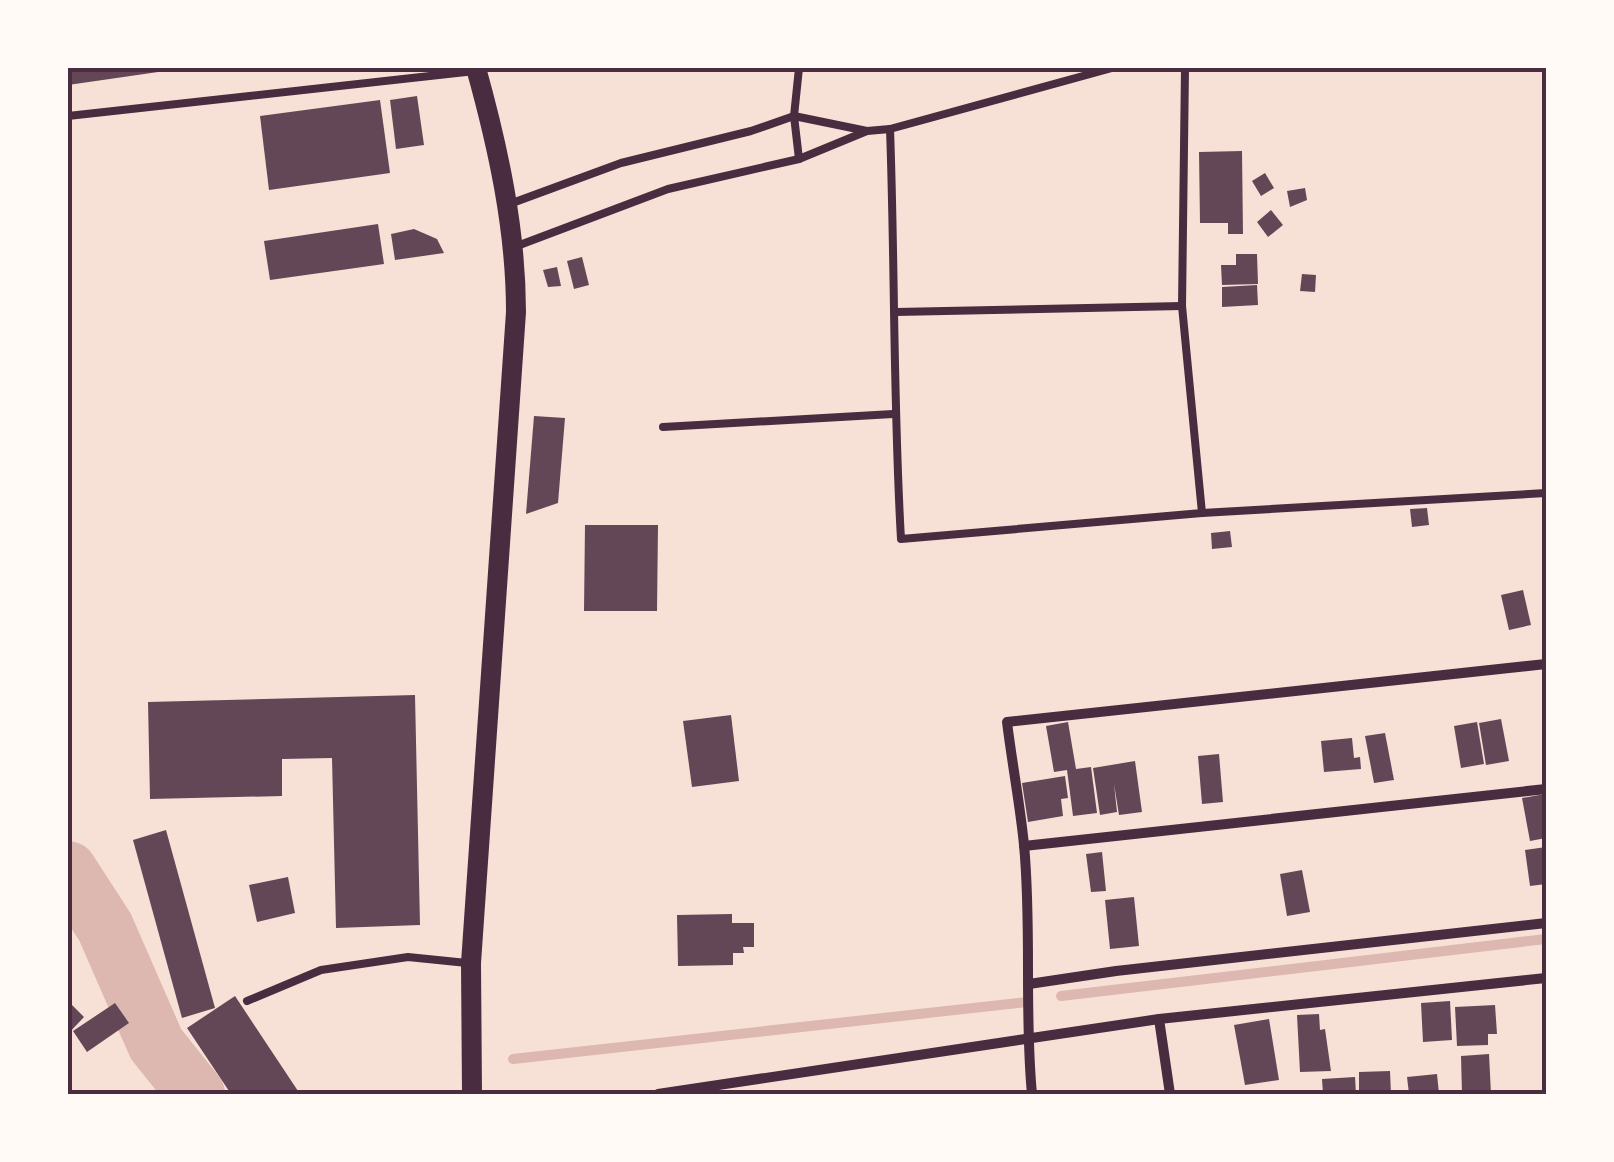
<svg xmlns="http://www.w3.org/2000/svg" width="1614" height="1162" font-family="Roboto,sans-serif">
<rect width="100%" height="100%" fill="#f7e1d7"/>
<g fill="none" stroke-linecap="round" stroke-linejoin="round">
<g stroke="#dcb8b0" stroke-width="10">
<polyline points="1061,996 1546,939"/>
<polyline points="513,1059 1027,1002"/>
</g>
<polyline stroke="#dcb8b0" stroke-width="58" points="68,870 105,927 156,1044 196,1094"/>
</g>
<g fill="#644757">
<polygon points="68,68 172,68 172,70 68,85"/>
<polygon points="417,96 424,145 396,149 390,100"/>
<polygon points="380,100 390,173 269,190 260,116"/>
<polygon points="1242,151 1243,234 1228,234 1228,223 1200,223 1199,152"/>
<polygon points="1265,173 1274,188 1261,196 1252,181"/>
<polygon points="1305,188 1307,200 1290,207 1287,191"/>
<polygon points="1271,210 1283,225 1268,237 1257,222"/>
<polygon points="378,224 384,264 270,280 264,241"/>
<polygon points="414,229 437,239 444,253 395,260 391,234"/>
<polygon points="1236,254 1257,254 1258,284 1222,285 1221,265 1236,265"/>
<polygon points="582,257 589,285 574,289 567,261"/>
<polygon points="557,267 561,286 548,287 543,270"/>
<polygon points="1302,274 1316,275 1315,292 1300,291"/>
<polygon points="1257,285 1258,305 1222,307 1222,287"/>
<polygon points="534,416 565,418 558,503 526,514"/>
<polygon points="1427,508 1429,525 1412,527 1410,509"/>
<polygon points="585,525 658,525 657,611 584,611"/>
<polygon points="1230,531 1232,547 1212,549 1211,533"/>
<polygon points="1523,590 1531,625 1509,630 1501,595"/>
<polygon points="415,695 420,925 336,928 332,758 282,759 282,796 150,799 148,702"/>
<polygon points="731,715 739,781 692,787 683,721"/>
<polygon points="1501,719 1509,761 1486,765 1479,723"/>
<polygon points="1068,722 1076,769 1091,767 1097,813 1073,816 1067,770 1054,772 1046,726"/>
<polygon points="1477,722 1484,764 1461,768 1454,726"/>
<polygon points="1385,733 1394,780 1374,783 1365,736"/>
<polygon points="1352,738 1354,758 1360,757 1361,769 1324,772 1321,741"/>
<polygon points="1219,754 1223,802 1202,804 1198,756"/>
<polygon points="1135,761 1142,812 1119,815 1114,784 1117,812 1100,815 1093,768"/>
<polygon points="1065,776 1068,798 1061,799 1063,816 1028,822 1022,783"/>
<polygon points="1545,794 1546,838 1530,841 1522,798"/>
<polygon points="166,830 215,1008 182,1018 133,840"/>
<polygon points="1546,847 1546,884 1530,886 1525,850"/>
<polygon points="1102,852 1106,891 1091,892 1086,854"/>
<polygon points="1302,870 1310,912 1287,916 1280,874"/>
<polygon points="288,877 295,913 257,922 249,885"/>
<polygon points="1134,897 1139,946 1110,949 1105,900"/>
<polygon points="732,914 732,923 754,923 754,947 743,947 744,953 733,953 733,965 678,966 677,915"/>
<polygon points="235,996 300,1094 231,1094 187,1028"/>
<polygon points="68,1001 84,1017 68,1034"/>
<polygon points="1450,1001 1452,1040 1423,1042 1421,1003"/>
<polygon points="115,1003 129,1023 87,1052 73,1031"/>
<polygon points="1495,1005 1497,1034 1488,1034 1488,1045 1457,1046 1455,1007"/>
<polygon points="1319,1014 1320,1030 1325,1029 1331,1071 1300,1072 1297,1015"/>
<polygon points="1269,1019 1279,1080 1245,1085 1234,1025"/>
<polygon points="1489,1054 1491,1094 1462,1094 1461,1056"/>
<polygon points="1390,1071 1391,1094 1359,1094 1359,1072"/>
<polygon points="1437,1074 1439,1094 1409,1094 1407,1077"/>
<polygon points="1355,1077 1356,1094 1323,1094 1322,1079"/>
</g>
<g fill="none" stroke-linecap="round" stroke-linejoin="round">
<g stroke="#4a2c40" stroke-width="8">
<polyline points="799,68 794,116 799,159"/>
<polyline points="68,116 475,71"/>
<path d="M890 129C895 266 893 402 901 539L1202 513 1182 306 1185 68"/>
<polyline points="507,205 621,163 751,131 794,116 867,131"/>
<polyline points="517,246 668,189 799,159 867,131 890,129 1112,68"/>
<polyline points="896,312 1182,306"/>
<polyline points="663,427 893,414"/>
<polyline points="1202,513 1546,493"/>
<polyline points="247,1001 321,970 408,957 467,963"/>
</g>
<g stroke="#4a2c40" stroke-width="10">
<polyline points="1024,846 1546,789"/>
<polyline points="1029,984 1116,971 1546,923"/>
<polyline points="1159,1019 1170,1094"/>
<polyline points="658,1094 1159,1019 1546,978"/>
<path d="M1032 1094C1024 1012 1032 928 1024 845 1020 804 1012 763 1007 722L1546 664"/>
</g>
<path stroke="#4a2c40" stroke-width="20" d="M472 1094 471 963 516 312C516 229 498 147 476 68"/>
</g>
<rect width="1614" height="1162" fill="none" stroke="#fffaf5" stroke-width="140"/>
<rect x="70" y="70" width="1474" height="1022" fill="none" stroke="#4a2c40" stroke-width="4"/>
</svg>
